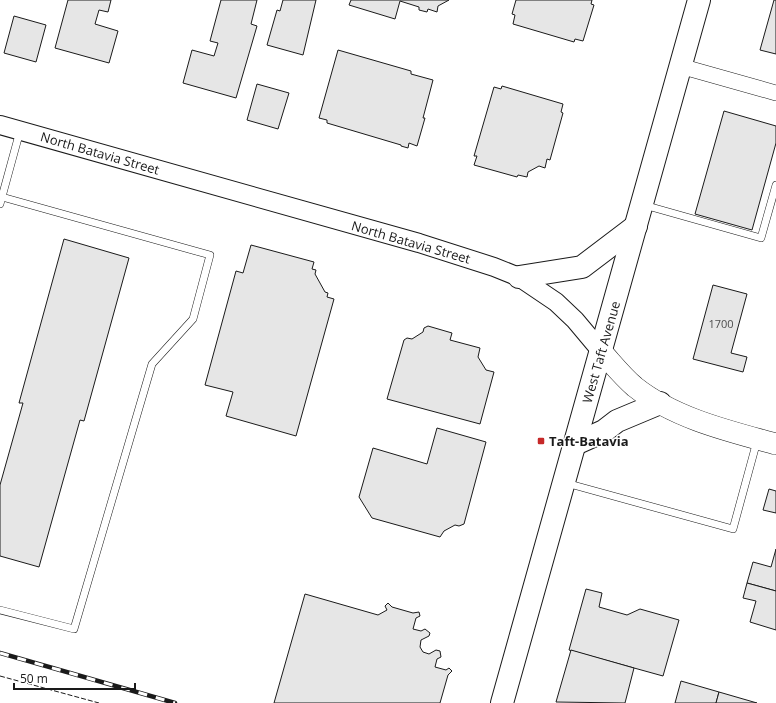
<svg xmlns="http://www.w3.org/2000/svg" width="776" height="703" font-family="'Open Sans',sans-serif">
<rect width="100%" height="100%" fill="#fff"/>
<g fill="#e6e6e6" stroke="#1a1a1a">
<polygon points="68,0 111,0 108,12 99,10 95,24 118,31 109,63 55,48"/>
<polygon points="221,0 257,0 251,24 257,26 236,98 183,83 192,50 214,56 218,43 210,41"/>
<polygon points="283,0 316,0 303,55 267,45 277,10 280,11"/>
<polygon points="351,0 449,0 438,6 437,12 428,9 427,12 419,10 419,7 400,1 395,19 349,5"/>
<polygon points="516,0 592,0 591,4 594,5 583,41 575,39 574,42 513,24 515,15 512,14"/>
<polygon points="774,0 776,0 776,54 760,50"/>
<polygon points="14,16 46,25 36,62 4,53"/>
<polygon points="338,50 411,71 411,74 433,80 423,118 425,118 417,146 409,143 408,148 401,146 401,145 327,123 327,120 319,118"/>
<polygon points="257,84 289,93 278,129 247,120"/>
<polygon points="502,86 563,104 561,112 563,113 550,160 547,159 545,168 539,166 528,172 527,177 518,175 517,177 474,165 477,156 474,156 494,87 501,89"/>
<polygon points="724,111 776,126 776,143 752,230 695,214"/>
<polygon points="64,239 129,258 84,421 80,420 39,567 0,556 0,485 23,403 19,403"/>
<polygon points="251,245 314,262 312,269 316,270 315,274 325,292 328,293 327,297 334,299 296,436 226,416 233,392 205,385 236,271 243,273"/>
<polygon points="713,285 747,294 731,353 747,357 743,372 693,359"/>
<polygon points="428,326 452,333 450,340 480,348 478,357 486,370 494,372 480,424 387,399 404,340 407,338 412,339 423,332 424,328"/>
<polygon points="437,428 486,442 464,524 459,526 455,525 444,531 440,537 372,518 359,497 373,448 427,464"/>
<polygon points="769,489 776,491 776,513 763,510"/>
<polygon points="776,549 776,591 747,583 753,562 771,567"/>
<polygon points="747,583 776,591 776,630 750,622 756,601 743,598"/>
<polygon points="586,589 602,593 599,607 627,615 640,609 679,620 663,676 569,650"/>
<polygon points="305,594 378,615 387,610 385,606 388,603 392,607 413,613 419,612 420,616 416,618 413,629 421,631 425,629 430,633 429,636 421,640 420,647 423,652 429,654 436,650 440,651 441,657 437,659 435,667 446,670 449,668 452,671 448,675 440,703 274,703"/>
<polygon points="571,650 634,668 625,703 556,702"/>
<polygon points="681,681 719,692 716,703 675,703"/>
<polygon points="719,692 757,703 716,703"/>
</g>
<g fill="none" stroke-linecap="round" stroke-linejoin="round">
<defs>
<g id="service">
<polyline points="0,204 20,131"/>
<polyline points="644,205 761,238 776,185"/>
<polyline points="566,483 733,529 757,441"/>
<polyline points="0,610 74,629 152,364 193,319 210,255 2,197"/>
</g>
<polyline id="minor" points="680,66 776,93"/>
<polyline id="tertiary" points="0,125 419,243 494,267 519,277 556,302 575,320 601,351"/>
<path id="secondary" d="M601 351C612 363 622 376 635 387 674 418 728 431 776 444"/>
<g id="primary">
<polyline points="519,277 582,267 636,226"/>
<polyline points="575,444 604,431 617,421 660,403"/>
<polyline points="502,703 699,0"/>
</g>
</defs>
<use href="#service" stroke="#1a1a1a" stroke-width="8"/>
<use href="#minor" stroke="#1a1a1a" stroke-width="16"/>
<use href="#tertiary" stroke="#1a1a1a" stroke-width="20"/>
<use href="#secondary" stroke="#1a1a1a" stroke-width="22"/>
<use href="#primary" stroke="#1a1a1a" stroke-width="24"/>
<use href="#service" stroke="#fff" stroke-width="7"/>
<use href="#minor" stroke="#fff" stroke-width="15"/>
<use href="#tertiary" stroke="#fff" stroke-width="18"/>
<use href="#secondary" stroke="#fff" stroke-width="21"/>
<use href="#primary" stroke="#fff" stroke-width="22"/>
<defs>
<polyline id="rail" points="0,653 175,703"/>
</defs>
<use href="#rail" stroke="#1a1a1a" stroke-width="4.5"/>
<use href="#rail" stroke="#fff" stroke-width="3" stroke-dasharray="9" stroke-linecap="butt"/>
<polyline stroke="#1a1a1a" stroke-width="1" stroke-dasharray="5 2" stroke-linecap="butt" points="0,676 99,703"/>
</g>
<rect fill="#c62828" stroke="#fff" stroke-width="1.5" x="537" y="437" width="8" height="8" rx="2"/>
<g text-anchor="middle" stroke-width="3" stroke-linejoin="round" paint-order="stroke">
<g font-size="11" fill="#4d4d4d">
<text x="721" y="328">1700</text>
</g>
<g font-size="13" fill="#1a1a1a" stroke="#fff">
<text transform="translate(100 153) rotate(16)" y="5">North Batavia Street</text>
<text transform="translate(411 242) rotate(16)" y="5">North Batavia Street</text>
<text transform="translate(601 352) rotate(-74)" y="5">West Taft Avenue</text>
</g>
<g font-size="13" font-weight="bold" fill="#1a1a1a" stroke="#fff" text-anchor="start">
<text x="549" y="446">Taft-Batavia</text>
</g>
</g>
<path d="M14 683v6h121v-6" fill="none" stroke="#1a1a1a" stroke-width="2"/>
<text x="20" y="683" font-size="12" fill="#1a1a1a" stroke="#ffffff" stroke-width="3" paint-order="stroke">50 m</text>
</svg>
